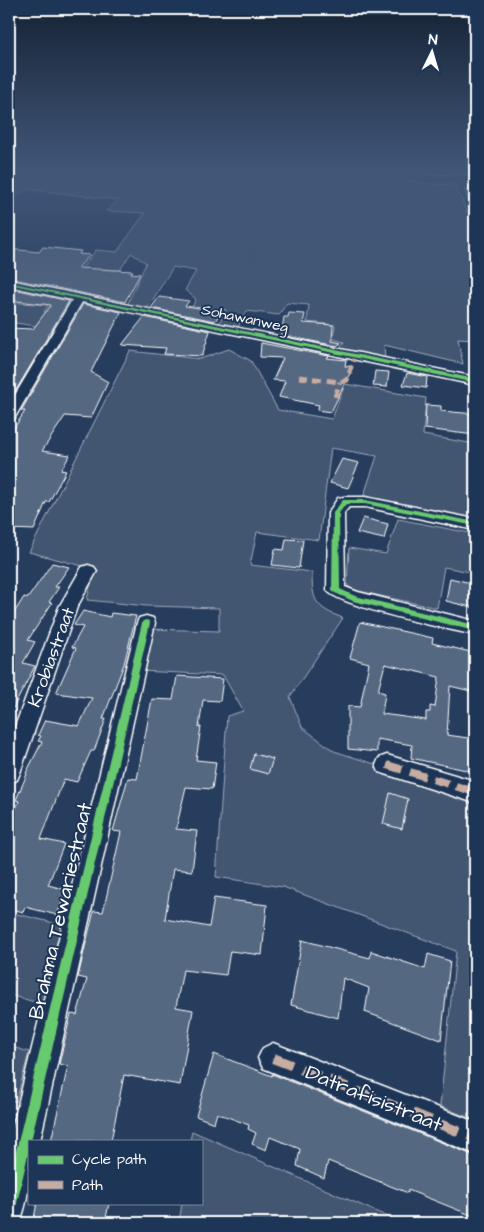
<svg xmlns="http://www.w3.org/2000/svg" width="484" height="1232" font-family="'Architects Daughter',sans-serif">
<rect width="100%" height="100%" fill="#263d5e"/>
<filter id="ink" filterUnits="userSpaceOnUse"><feTurbulence type="fractalNoise" baseFrequency=".02" numOctaves="2"/><feDisplacementMap in="SourceGraphic" scale="10" xChannelSelector="R" yChannelSelector="G"/><feConvolveMatrix kernelMatrix="1 2 1 2 8 2 1 2 1" color-interpolation-filters="sRGB"/></filter>
<g filter="url(#ink)">
<g fill="#425672" stroke="#a0aab8">
<polygon points="9,169 360,169 405,171 407,179 419,183 455,185 475,229 475,340 458,339 463,364 384,345 385,359 339,349 344,342 333,339 335,325 307,322 309,305 287,303 279,315 247,311 238,327 219,323 226,310 212,308 202,321 187,317 196,299 185,290 196,271 173,267 147,309 127,305 146,263 131,253 120,270 100,269 82,295 63,292 96,250 117,252 145,213 106,211 119,200 26,189 9,203"/>
<polygon points="9,302 48,305 44,312 64,314 54,329 16,323 9,327"/>
<path d="M229 349 251 361 278 410 332 419 345 384 426 398 423 435 475 444V520L363 498 377 456 331 448 319 540 257 532 250 565 312 572C312 600 315 608 343 618L290 697 302 727 334 751 475 796V1120L440 1106 456 951 283 887 216 877 227 716 243 711 223 675 140 671 150 629 219 631V608L147 606 87 600 94 569 29 552 130 351 200 359Z"/>
<polygon points="398,519 475,534 475,573 444,567 437,608 358,591 351,589 347,584 349,548 386,554"/>
<polygon points="9,912 66,926 46,1005 9,995"/>
<polygon points="9,1046 29,1052 16,1102 9,1099"/>
<polygon points="192,1131 402,1223 179,1223 182,1203 201,1203 201,1141 190,1141"/>
</g>
<g fill="none" stroke-linecap="round" stroke-linejoin="round">
<polyline stroke="#a4aebb" stroke-width="2.5" points="465,190 475,215"/>
</g>
<g fill="#556781" stroke="#fff" fill-rule="evenodd">
<polygon points="43,247 81,251 79,254 90,255 78,268 133,271 131,273 140,274 125,302 9,278 9,249 39,252"/>
<polygon points="9,288 69,301 9,402 9,328 33,329 51,305 9,300"/>
<polygon points="159,297 189,301 185,306 222,311 215,321 151,308"/>
<polygon points="83,304 121,312 91,372 108,382 91,418 65,416 42,451 70,455 61,470 66,471 49,502 46,502 34,530 9,529 9,436 25,411 21,411"/>
<polygon points="289,313 305,314 303,323 333,325 332,341 341,343 337,346 281,335 284,317 288,317"/>
<polygon points="144,317 210,331 202,356 164,354 166,348 122,345"/>
<polygon points="261,343 329,356 327,358 346,360 345,366 353,367 331,412 317,410 319,405 279,397 285,381 273,380 283,358 260,357"/>
<polygon points="375,371 389,372 387,387 373,386"/>
<polygon points="407,373 427,377 426,388 403,385"/>
<polygon points="426,405 441,406 441,411 475,414 475,435 425,429"/>
<polygon points="342,459 359,463 348,488 330,483"/>
<polygon points="363,518 388,524 384,539 357,533"/>
<polygon points="286,539 303,540 299,568 272,565 275,549 284,550"/>
<polygon points="52,563 69,567 55,587 59,587 49,602 52,603 28,640 35,642 23,663 35,666 9,716 9,621 24,597 28,598"/>
<polygon points="450,578 475,584 475,608 446,601"/>
<polygon points="83,611 110,617 111,613 136,616 124,664 103,719 106,719 94,751 91,751 77,782 64,779 41,839 64,844 48,885 67,890 57,915 25,907 23,912 9,908 9,826 19,801 16,800 27,774 26,773 42,742 38,741 41,736 38,735 45,720 79,726 92,698 56,693 76,648 72,647 83,627 74,625"/>
<path d="M360 622 433 638 432 643 475 653V692L450 686 447 735 475 739V772L411 758 412 745 377 739V752L348 749V706L360 707 369 663 350 658ZM385 664 439 677 435 707 430 706V712H426V720L382 714 385 693 378 691Z"/>
<polygon points="177,676 223,679 220,701 203,700 199,727 201,727 196,760 216,762 212,789 186,787 176,829 197,831 192,871 173,869 165,919 209,927 214,898 267,905 262,955 230,951 226,975 183,970 176,1007 193,1010 180,1085 124,1075 111,1141 51,1141 68,1066 59,1064 71,1014 77,1015 87,979 78,977 85,947 94,911 103,912 121,832 113,831 128,778 137,779 152,699 173,700"/>
<polygon points="254,754 273,759 268,774 250,769"/>
<polygon points="390,793 408,799 402,829 383,824"/>
<polygon points="302,940 370,958 371,951 425,969 428,954 450,961 441,1040 365,1012 369,988 343,978 338,1018 291,1005"/>
<polygon points="214,1054 272,1076 272,1074 475,1156 473,1216 408,1190 408,1193 328,1161 324,1178 297,1166 300,1149 270,1137 266,1150 252,1144 256,1133 248,1129 249,1125 217,1113 214,1123 196,1116"/>
<polygon points="37,1203 109,1203 105,1223 33,1223"/>
</g>
<g fill="none" stroke-linecap="round" stroke-linejoin="round">
<defs>
<g id="minor">
<polygon points="422,169 475,170 475,174 425,173 422,173"/>
<polygon points="9,280 475,377 475,385 82,302 14,419 9,420 9,405 72,300 9,286"/>
<path d="M344 497H365L475 519V530L365 507H349L344 513 345 587 358 592 475 621V635C452 630 336 606 327 590L328 513 338 498Z"/>
<polygon points="88,565 94,567 97,571 77,607 20,773 17,780 9,783 9,743 59,607 82,567"/>
<path d="M146 616 153 618 155 623 40 1141H29C29 1168 31 1193 21 1219L9 1223V1141L137 623 139 618Z"/>
<polygon points="387,755 475,781 475,803 379,772 376,765 379,758"/>
<polygon points="273,1043 475,1122 475,1154 263,1068 258,1058 263,1048"/>
</g>
</defs>
<use href="#minor" stroke="#fff" stroke-width="3"/>
<use href="#minor" fill="#1d3557" fill-rule="evenodd"/>
<polyline stroke="#c7aca2" stroke-width="4" stroke-dasharray="8 4" stroke-linecap="butt" points="349,373 355,356"/>
<g stroke="#c7aca2" stroke-width="5" stroke-dasharray="9 5" stroke-linecap="butt">
<polyline points="299,377 340,382 347,380 350,372"/>
<polyline points="335,397 340,382"/>
</g>
<polyline stroke="#c7aca2" stroke-width="8" stroke-dasharray="16 8" stroke-linecap="butt" points="387,765 475,792"/>
<polyline stroke="#c7aca2" stroke-width="10" stroke-dasharray="20 10" stroke-linecap="butt" points="273,1058 475,1138"/>
<defs>
<g id="cycleway">
<polygon points="9,282 475,379 475,383 9,284"/>
<polygon points="344,500 365,500 475,522 475,526 365,504 346,504 339,513 340,589 355,596 475,625 475,631 353,601 333,592 332,590 333,513 342,501"/>
<polygon points="146,620 149,621 150,623 31,1141 29,1141 29,1150 16,1207 14,1212 9,1214 9,1180 142,623 143,621"/>
</g>
</defs>
<use href="#cycleway" stroke="#1d3557" stroke-width="3"/>
<use href="#cycleway" fill="#67ca6e" fill-rule="evenodd"/>
</g>
</g>
<linearGradient id="sky" x2="0" y2="1"><stop stop-color="#152234"/><stop offset="0.5" stop-color="#415779"/><stop offset="1" stop-color="#415779" stop-opacity="0"/></linearGradient>
<rect width="484" height="341" fill="url(#sky)"/>
<g text-anchor="middle" stroke-width="4" stroke-linejoin="round" paint-order="stroke">
<g font-size="15" fill="#fff" stroke="#1d3557">
<text transform="translate(245 318) rotate(12)" y="5">Sohawanweg</text>
</g>
<g font-size="18" fill="#fff" stroke="#1d3557">
<text transform="translate(51 657) rotate(-70)" y="6">Krobiastraat</text>
</g>
<g font-size="21" fill="#fff" stroke="#1d3557">
<text transform="translate(60 911) rotate(-77)" y="7">Brahma Tewariestraat</text>
<text transform="translate(374 1098) rotate(22)" y="7">Datrafisistraat</text>
</g>
</g>
<rect width="484" height="1232" fill="none" stroke="#1d3557" stroke-width="30"/>
<rect x="15" y="15" width="454" height="1202" fill="none" stroke="#fff" stroke-width="2" filter="url(#ink)"/>
<rect x="28" y="1140" width="175" height="65" fill="#1d3557" stroke="#77869a"/>
<rect x="38" y="1156" width="25" height="8" fill="#67ca6e" stroke="#77869a"/>
<text x="72" y="1164" font-size="15" fill="#ffffff">Cycle path</text>
<rect x="38" y="1181" width="25" height="8" fill="#c7aca2" stroke="#77869a"/>
<text x="72" y="1190" font-size="15" fill="#ffffff">Path</text>
<g transform="translate(432 52) rotate(5)" stroke="#1d3557" stroke-width="4" paint-order="stroke">
<path d="M0-4L9 19L0 12L-9 19Z" fill="#ffffff"/>
<text y="-8" font-size="14" font-weight="bold" text-anchor="middle" fill="#ffffff">N</text>
</g>
</svg>
